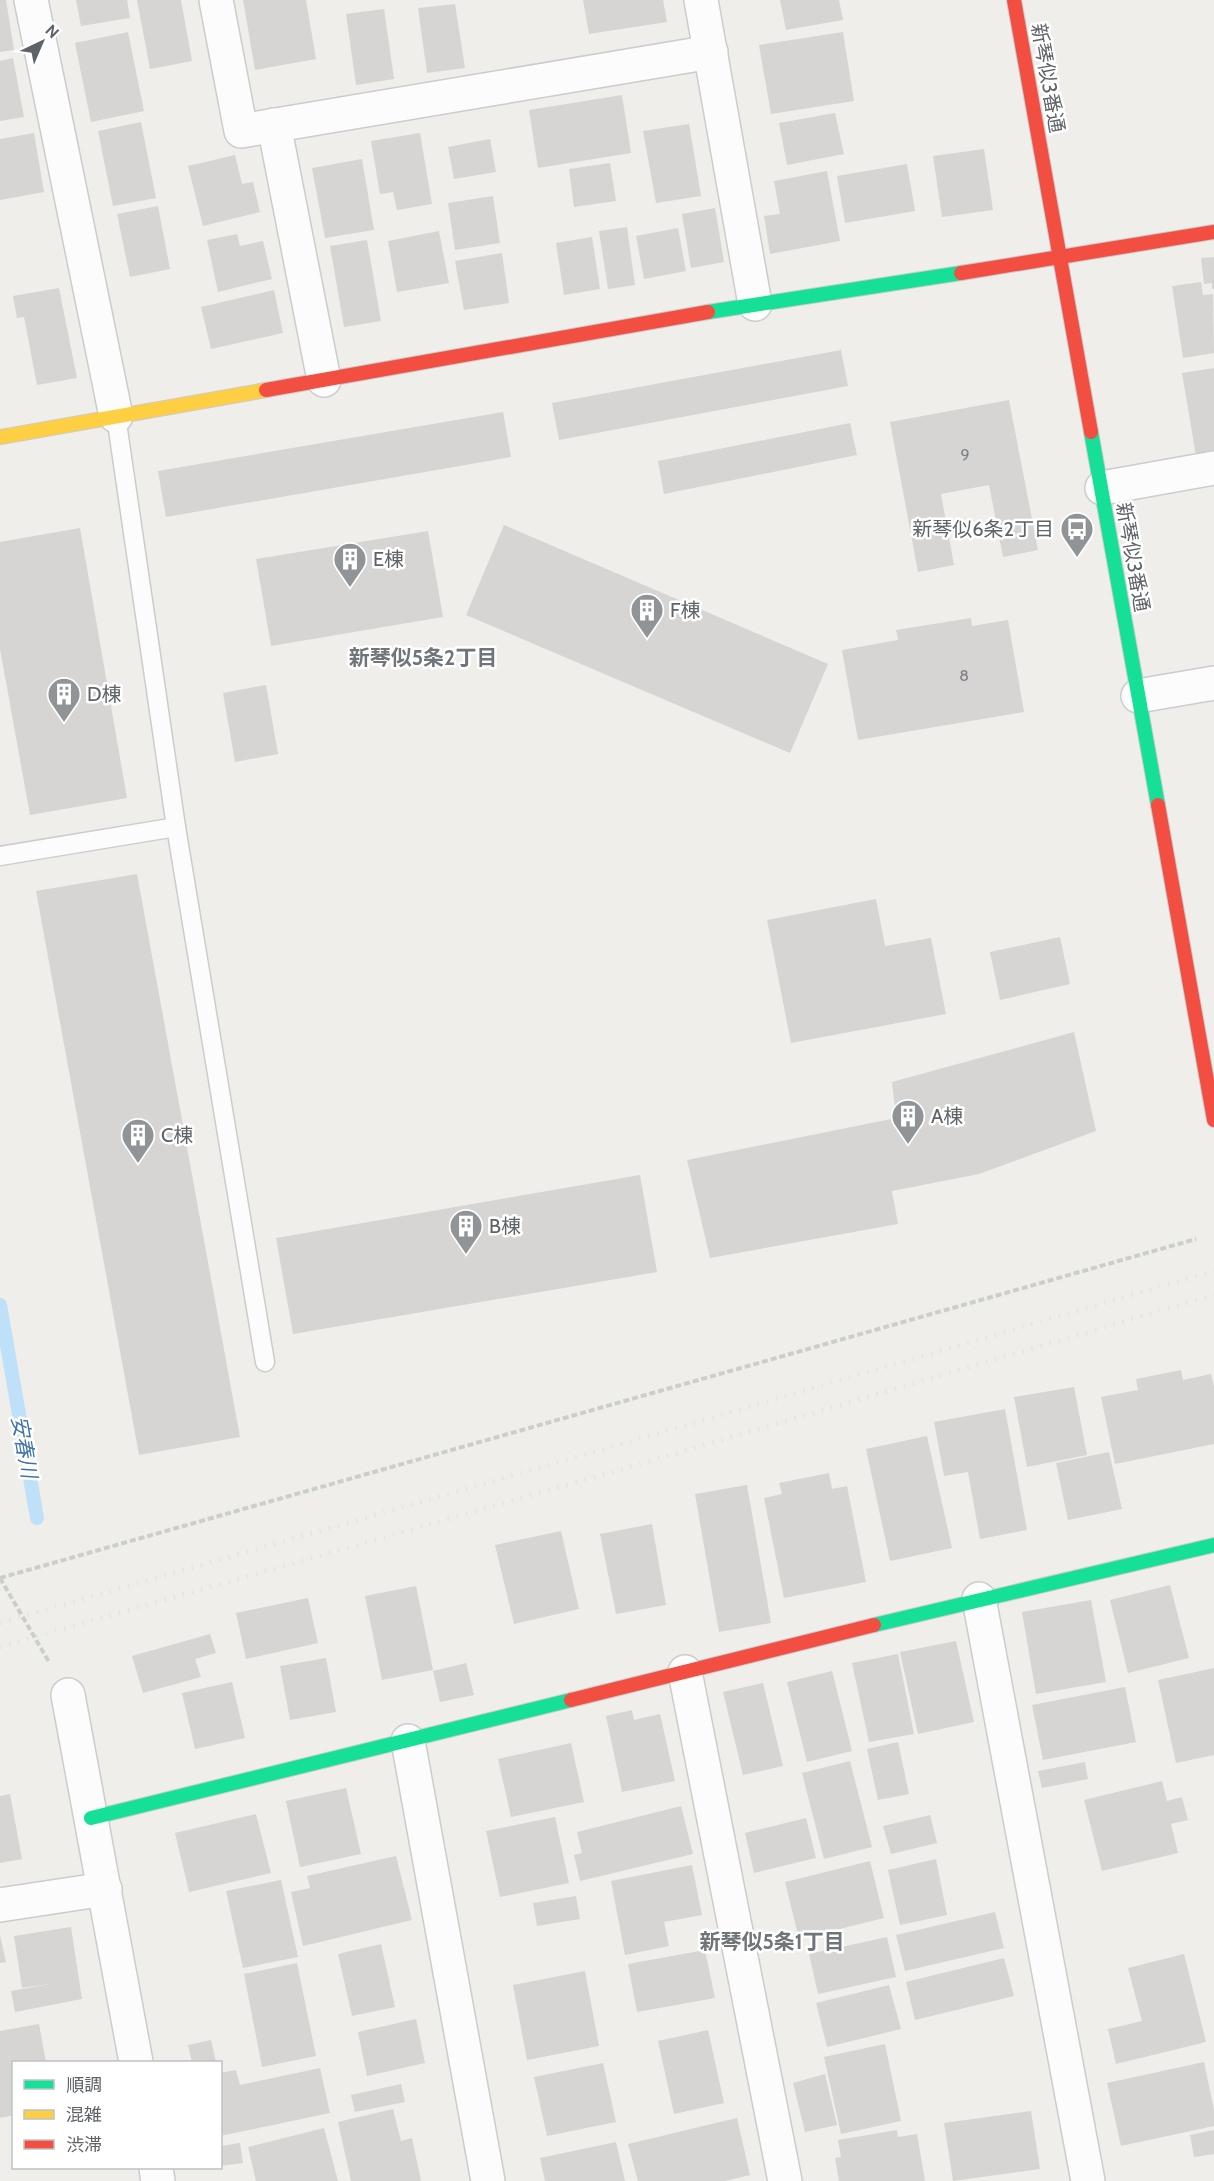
<svg xmlns="http://www.w3.org/2000/svg" width="1214" height="2181" font-family="Cabin,'Noto Sans JP',sans-serif">
<rect width="100%" height="100%" fill="#efeeea"/>
<g fill="none" stroke-linecap="round" stroke-linejoin="round">
<polyline stroke="#bfe0f9" stroke-width="14" points="0,1305 37,1518"/>
</g>
<g fill="#d6d5d3">
<polygon points="0,0 6,0 14,50 0,52"/>
<polygon points="76,0 127,0 130,18 81,26"/>
<polygon points="137,0 181,0 192,61 150,69"/>
<polygon points="243,0 306,0 316,59 255,70"/>
<polygon points="583,0 663,0 667,22 589,34"/>
<polygon points="780,0 839,0 843,20 786,30"/>
<polygon points="455,4 465,68 427,73 418,8"/>
<polygon points="384,9 394,79 356,85 346,14"/>
<polygon points="128,32 144,111 91,122 75,43"/>
<polygon points="843,32 854,101 771,114 759,45"/>
<polygon points="13,58 24,117 0,121 0,61"/>
<polygon points="622,95 631,153 538,168 529,110"/>
<polygon points="835,113 844,154 787,165 779,123"/>
<polygon points="141,122 156,198 113,206 98,131"/>
<polygon points="689,124 701,196 656,203 643,131"/>
<polygon points="34,133 44,192 0,200 0,139"/>
<polygon points="420,133 432,204 397,210 393,192 380,194 371,141"/>
<polygon points="490,139 496,172 454,179 448,147"/>
<polygon points="984,149 993,210 942,217 933,156"/>
<polygon points="235,155 242,184 253,182 260,212 203,226 188,166"/>
<polygon points="362,159 374,230 325,238 312,168"/>
<polygon points="610,163 616,201 574,207 569,169"/>
<polygon points="907,164 915,211 845,223 837,176"/>
<polygon points="827,171 840,241 770,254 764,216 780,214 774,181"/>
<polygon points="493,196 500,243 455,250 448,203"/>
<polygon points="158,206 170,269 130,277 117,214"/>
<polygon points="715,208 724,262 691,268 682,214"/>
<polygon points="627,227 635,285 608,289 599,231"/>
<polygon points="678,228 686,271 644,279 636,236"/>
<polygon points="439,231 449,283 397,292 388,241"/>
<polygon points="237,234 240,246 263,241 272,279 218,292 207,240"/>
<polygon points="592,237 600,289 564,295 556,243"/>
<polygon points="367,240 381,321 344,327 330,246"/>
<polygon points="502,253 509,303 464,310 455,261"/>
<polygon points="1214,257 1214,289 1212,289 1212,283 1204,284 1201,258"/>
<polygon points="1201,282 1203,295 1213,294 1214,353 1183,358 1172,286"/>
<polygon points="59,288 77,378 37,385 24,317 17,318 13,296"/>
<polygon points="274,290 283,333 211,349 201,307"/>
<polygon points="841,350 848,386 559,440 552,403"/>
<polygon points="1214,368 1214,453 1196,456 1182,373"/>
<polygon points="1009,400 1038,550 1003,557 989,485 941,494 954,565 918,572 890,422"/>
<polygon points="503,412 511,457 166,517 158,471"/>
<polygon points="850,423 857,455 664,494 658,461"/>
<polygon points="504,525 828,664 790,753 466,615"/>
<polygon points="80,528 127,798 30,815 0,649 0,542"/>
<polygon points="428,531 443,617 271,646 256,559"/>
<polygon points="971,618 972,626 1008,620 1024,712 858,740 842,650 898,640 896,630"/>
<polygon points="266,685 278,754 235,762 223,693"/>
<polygon points="137,874 240,1437 139,1455 36,891"/>
<polygon points="876,899 885,946 931,938 946,1014 791,1043 767,920"/>
<polygon points="1060,937 1070,984 1000,1000 990,952"/>
<polygon points="1074,1032 1096,1131 979,1174 892,1191 898,1224 710,1258 687,1160 896,1118 892,1082"/>
<polygon points="640,1175 657,1272 293,1334 276,1238"/>
<polygon points="1181,1370 1183,1380 1211,1374 1214,1387 1214,1444 1115,1464 1101,1397 1138,1390 1136,1379"/>
<polygon points="1074,1387 1087,1455 1027,1467 1014,1397"/>
<polygon points="1005,1409 1027,1530 980,1539 968,1472 944,1476 934,1422"/>
<polygon points="927,1436 952,1548 890,1561 866,1449"/>
<polygon points="1109,1452 1122,1509 1068,1520 1056,1463"/>
<polygon points="829,1473 832,1489 847,1486 866,1582 784,1598 764,1498 782,1494 779,1483"/>
<polygon points="747,1485 771,1623 719,1632 695,1494"/>
<polygon points="652,1524 666,1605 616,1614 600,1534"/>
<polygon points="561,1531 579,1609 514,1624 495,1545"/>
<polygon points="1170,1585 1189,1658 1128,1673 1110,1600"/>
<polygon points="416,1586 433,1670 382,1680 365,1596"/>
<polygon points="308,1598 318,1643 246,1659 236,1613"/>
<polygon points="1091,1600 1106,1682 1036,1694 1022,1612"/>
<polygon points="210,1634 216,1653 195,1659 201,1677 143,1693 132,1656"/>
<polygon points="956,1641 974,1722 918,1734 900,1652"/>
<polygon points="898,1654 914,1734 869,1742 852,1663"/>
<polygon points="326,1658 336,1712 290,1720 280,1666"/>
<polygon points="466,1663 474,1695 440,1702 433,1671"/>
<polygon points="1214,1668 1214,1755 1176,1763 1158,1680"/>
<polygon points="832,1671 852,1751 807,1762 787,1682"/>
<polygon points="232,1682 245,1738 195,1749 182,1693"/>
<polygon points="763,1683 783,1766 743,1775 723,1692"/>
<polygon points="1125,1687 1136,1742 1043,1760 1032,1705"/>
<polygon points="632,1710 634,1720 660,1714 675,1781 622,1792 606,1716"/>
<polygon points="898,1742 909,1794 878,1800 867,1749"/>
<polygon points="571,1743 584,1802 511,1817 498,1759"/>
<polygon points="850,1761 872,1847 824,1859 802,1773"/>
<polygon points="1085,1762 1088,1779 1042,1788 1038,1771"/>
<polygon points="1162,1781 1167,1801 1182,1797 1188,1820 1171,1824 1178,1853 1102,1871 1084,1800"/>
<polygon points="346,1788 361,1854 300,1867 286,1801"/>
<polygon points="10,1794 22,1859 0,1863 0,1796"/>
<polygon points="681,1806 693,1854 580,1881 574,1855 582,1853 577,1832"/>
<polygon points="256,1814 271,1873 189,1892 175,1833"/>
<polygon points="930,1815 937,1843 891,1854 883,1826"/>
<polygon points="555,1817 569,1883 500,1897 486,1831"/>
<polygon points="806,1818 816,1858 754,1873 745,1833"/>
<polygon points="396,1856 412,1920 303,1946 291,1892 310,1888 307,1876"/>
<polygon points="936,1859 947,1915 900,1925 888,1870"/>
<polygon points="870,1861 884,1918 799,1939 785,1882"/>
<polygon points="692,1865 702,1915 664,1922 669,1946 625,1955 611,1881"/>
<polygon points="281,1880 298,1957 243,1968 226,1891"/>
<polygon points="576,1896 580,1919 537,1926 533,1903"/>
<polygon points="995,1912 1004,1948 905,1971 896,1935"/>
<polygon points="71,1927 82,1999 15,2012 11,1991 50,1984 22,1988 14,1936"/>
<polygon points="0,1935 6,1962 0,1963"/>
<polygon points="887,1937 896,1977 818,1994 809,1954"/>
<polygon points="381,1944 395,2007 352,2016 338,1954"/>
<polygon points="705,1950 715,1998 637,2012 628,1964"/>
<polygon points="1184,1954 1206,2042 1116,2064 1108,2029 1142,2021 1128,1968"/>
<polygon points="1004,1958 1014,1996 915,2020 906,1982"/>
<polygon points="297,1963 316,2056 262,2067 244,1974"/>
<polygon points="585,1971 599,2046 527,2060 513,1985"/>
<polygon points="889,1985 901,2029 827,2047 816,2003"/>
<polygon points="416,2019 425,2063 367,2076 358,2032"/>
<polygon points="39,2024 46,2062 14,2062 14,2115 0,2118 0,2031"/>
<polygon points="708,2030 724,2103 674,2114 658,2041"/>
<polygon points="211,2040 216,2062 192,2062 188,2045"/>
<polygon points="885,2044 901,2121 841,2134 824,2057"/>
<polygon points="1204,2062 1214,2110 1214,2126 1121,2146 1107,2083"/>
<polygon points="603,2063 616,2122 547,2136 534,2077"/>
<polygon points="320,2068 330,2113 220,2136 220,2073 236,2070 240,2085"/>
<polygon points="825,2074 837,2125 805,2132 793,2083"/>
<polygon points="401,2084 405,2102 355,2112 351,2095"/>
<polygon points="393,2109 401,2141 412,2138 421,2181 351,2181 338,2122"/>
<polygon points="1031,2111 1040,2169 953,2181 944,2123"/>
<polygon points="737,2118 750,2175 725,2181 638,2181 628,2144"/>
<polygon points="324,2128 338,2181 256,2181 248,2147"/>
<polygon points="897,2130 898,2137 917,2134 925,2181 839,2181 835,2158 841,2157 838,2140"/>
<polygon points="1214,2130 1214,2154 1194,2157 1190,2135"/>
<polygon points="616,2142 625,2181 545,2181 540,2158"/>
<polygon points="240,2143 243,2163 220,2166 220,2146"/>
</g>
<g fill="none" stroke-linecap="round" stroke-linejoin="round">
<defs>
<g id="lane">
<polyline points="116,416 176,827"/>
<polyline points="0,856 176,827 265,1362"/>
</g>
<g id="street">
<polyline points="31,0 116,416"/>
<polyline points="216,0 241,131 711,52"/>
<polyline points="701,0 755,304"/>
<polyline points="274,125 324,380"/>
<polyline points="1102,488 1214,468"/>
<polyline points="1138,696 1214,683"/>
<polyline points="979,1599 1088,2181"/>
<polyline points="685,1672 785,2181"/>
<polyline points="68,1695 136,2062"/>
<polyline points="408,1741 488,2181"/>
<polyline points="0,1905 105,1889"/>
<polyline points="156,2168 158,2181"/>
</g>
<g id="fast">
<polyline points="708,312 961,273"/>
<polyline points="1091,432 1158,805"/>
<polyline points="874,1625 1214,1545"/>
<polyline points="91,1818 571,1700"/>
</g>
<polyline id="slow" points="0,437 266,390"/>
<g id="jam">
<polyline points="1014,0 1091,432"/>
<polyline points="961,273 1214,232"/>
<polyline points="266,390 708,312"/>
<polyline points="1158,805 1214,1120"/>
<polyline points="571,1700 874,1625"/>
</g>
</defs>
<use href="#lane" stroke="#cbcccc" stroke-width="21"/>
<use href="#street" stroke="#cbcccc" stroke-width="36"/>
<use href="#fast" stroke="#cacacb" stroke-width="16"/>
<use href="#slow" stroke="#cacacb" stroke-width="16"/>
<use href="#jam" stroke="#cacacb" stroke-width="16"/>
<g stroke="#cacfcc" stroke-width="4" stroke-dasharray="6 3" stroke-linecap="butt">
<polyline points="0,1578 1196,1239"/>
<polyline points="0,1578 49,1662"/>
</g>
<use href="#lane" stroke="#fdfcfc" stroke-width="18"/>
<use href="#street" stroke="#fdfcfc" stroke-width="33"/>
<use href="#fast" stroke="#16e098" stroke-width="14"/>
<use href="#slow" stroke="#ffcf43" stroke-width="14"/>
<use href="#jam" stroke="#f24e42" stroke-width="14"/>
<g stroke="#e4e4e4" stroke-width="4.5" stroke-dasharray="1.5 8" stroke-linecap="butt">
<polyline points="0,1623 615,1446 1214,1271"/>
<polyline points="0,1647 637,1465 1214,1295"/>
</g>
</g>
<defs>
<symbol id="bus-pin" viewBox="-11 -11 22 30"><path d="M0 17L-7.5 6A9.5 9.5 0 1 1 7.5 6Z" fill="#919496" stroke="#fff"/><path d="M-5-6H5V4H4V6H2V4H-2V6H-4V4H-5ZM-3.5-4V0h7V-4ZM-3.5 1.2v1.5H-2V1.2ZM2 1.2v1.5H3.5V1.2Z" fill="#fff"/></symbol>
<symbol id="building-pin" viewBox="-11 -11 22 30"><path d="M0 17L-7.5 6A9.5 9.5 0 1 1 7.5 6Z" fill="#919496" stroke="#fff"/><path d="M-4-6H4V6H1V3H-1V6H-4ZM-2.5-4.3h1.7v1.8h-1.7ZM.8-4.3h1.7v1.8H.8ZM-2.5-1h1.7V.8h-1.7ZM.8-1h1.7V.8H.8Z" fill="#fff"/></symbol>
</defs>
<g fill-rule="evenodd">
<use href="#bus-pin" x="1058" y="510" width="38" height="52"/>
<use href="#building-pin" x="331" y="540" width="38" height="52"/>
<use href="#building-pin" x="628" y="591" width="38" height="52"/>
<use href="#building-pin" x="45" y="675" width="38" height="52"/>
<use href="#building-pin" x="889" y="1097" width="38" height="52"/>
<use href="#building-pin" x="119" y="1116" width="38" height="52"/>
<use href="#building-pin" x="447" y="1207" width="38" height="52"/>
</g>
<g text-anchor="middle" stroke-width="5" stroke-linejoin="round" paint-order="stroke">
<g font-size="16" fill="#7e8184">
<text x="965" y="460">9</text>
<text x="964" y="681">8</text>
</g>
<g font-size="20" fill="#5f6368" stroke="#fff">
<text transform="translate(1048 78) rotate(80)" y="7">新琴似3番通</text>
<text transform="translate(1133 557) rotate(80)" y="7">新琴似3番通</text>
</g>
<g font-size="20" fill="#5f6368" stroke="#fff" text-anchor="start">
<text x="1054" y="536" text-anchor="end">新琴似6条2丁目</text>
<text x="373" y="566">E棟</text>
<text x="670" y="617">F棟</text>
<text x="87" y="701">D棟</text>
<text x="931" y="1123">A棟</text>
<text x="161" y="1142">C棟</text>
<text x="489" y="1233">B棟</text>
</g>
<g font-size="21" font-weight="bold" fill="#70757a" stroke="#fff">
<text x="423" y="665">新琴似5条2丁目</text>
<text x="772" y="1949">新琴似5条1丁目</text>
</g>
<g font-size="21" font-style="italic" fill="#4174aa" stroke="#fff">
<text transform="translate(24 1447) rotate(80)" y="7">安春川</text>
</g>
</g>
<rect x="12" y="2061" width="210" height="108" fill="#ffffff" stroke="#bfc1c3" stroke-width="1.5"/>
<rect x="24" y="2080" width="30" height="9" fill="#16e098" stroke="#bfc1c3" stroke-width="1.5"/>
<text x="66" y="2091" font-size="18" fill="#5f6368">順調</text>
<rect x="24" y="2110" width="30" height="9" fill="#ffcf43" stroke="#bfc1c3" stroke-width="1.5"/>
<text x="66" y="2121" font-size="18" fill="#5f6368">混雑</text>
<rect x="24" y="2140" width="30" height="9" fill="#f24e42" stroke="#bfc1c3" stroke-width="1.5"/>
<text x="66" y="2151" font-size="18" fill="#5f6368">渋滞</text>
<g transform="translate(42 42) rotate(44)" stroke="#ffffff" stroke-width="4.5" paint-order="stroke">
<path d="M0-4.5L10 22L0 15L-10 22Z" fill="#5f6368"/>
<text y="-9" font-size="16" font-weight="bold" text-anchor="middle" fill="#5f6368">N</text>
</g>
</svg>
